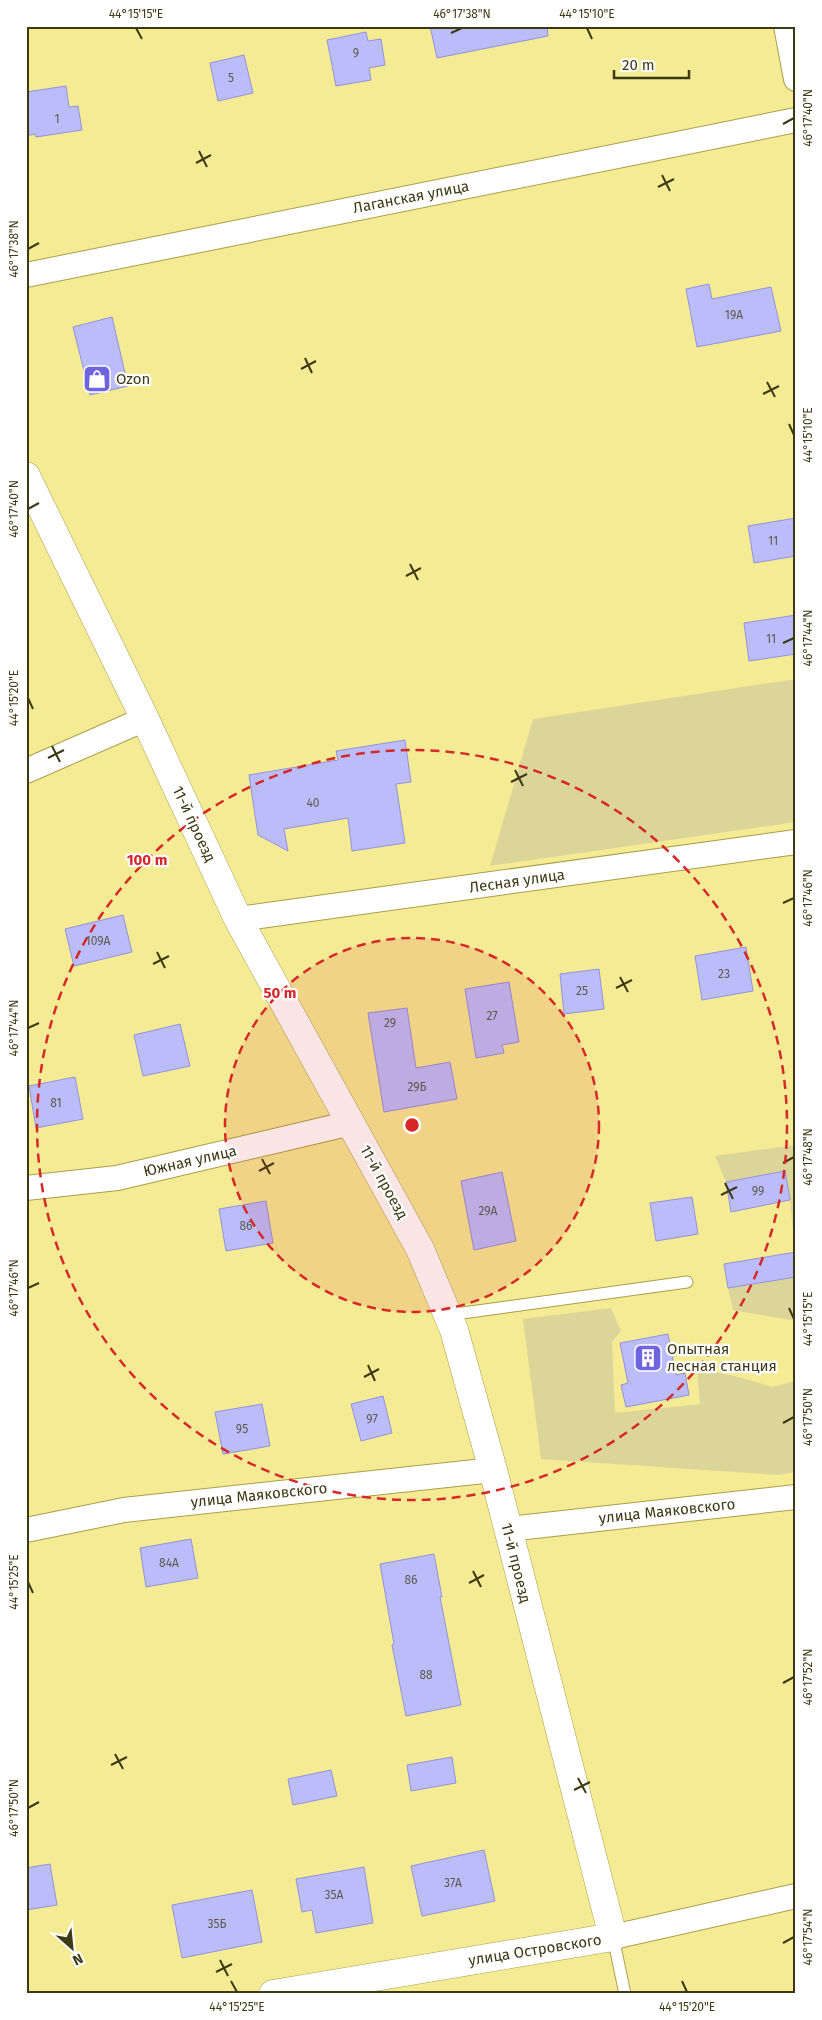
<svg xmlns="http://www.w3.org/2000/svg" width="822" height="2020" font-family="'Fira Sans',sans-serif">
<rect width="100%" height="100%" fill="#f5eb95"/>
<g fill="#dcd59a">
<polygon points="796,679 796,822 490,866 533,719"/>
<polygon points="796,1145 796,1261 790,1200 785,1171 726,1182 715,1156"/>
<polygon points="796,1277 796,1321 733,1310 728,1288"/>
<polygon points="611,1308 621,1331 612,1342 615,1413 700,1404 697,1369 735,1376 772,1387 796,1381 796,1472 778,1475 541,1459 523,1319"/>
</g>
<g fill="#bbbdfb" stroke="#9192db">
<polygon points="430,26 547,26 548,36 437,58"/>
<polygon points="366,32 368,41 381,39 385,65 369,68 371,80 336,86 327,40"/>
<polygon points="244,55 253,93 218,101 210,63"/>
<polygon points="66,86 69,107 78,106 82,130 36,137 35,134 26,136 26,92"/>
<polygon points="709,284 712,299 771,287 781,331 697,347 686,289"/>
<polygon points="112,317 128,386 90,395 73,327"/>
<polygon points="796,518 796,556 754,563 748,526"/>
<polygon points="796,615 796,654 749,661 744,623"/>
<polygon points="405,740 411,782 396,784 405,843 352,851 348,818 284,829 288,851 258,835 249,775 338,760 336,751"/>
<polygon points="123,915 132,952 74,966 65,929"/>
<polygon points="746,947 753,991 702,1000 695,956"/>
<polygon points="599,969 604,1009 564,1014 560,974"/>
<polygon points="509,982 519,1042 502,1045 504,1053 476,1058 465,989"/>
<polygon points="407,1008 416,1068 450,1062 457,1099 384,1112 368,1013"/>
<polygon points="180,1024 190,1066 143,1076 134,1035"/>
<polygon points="75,1077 83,1119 36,1128 29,1086"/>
<polygon points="785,1171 790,1200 731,1212 726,1182"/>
<polygon points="502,1172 516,1241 474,1250 461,1181"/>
<polygon points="692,1197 698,1234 656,1241 650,1203"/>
<polygon points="266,1201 273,1243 226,1251 219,1209"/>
<polygon points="796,1252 796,1277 728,1288 724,1264"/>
<polygon points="668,1334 676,1375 685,1373 689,1395 626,1407 621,1385 628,1383 620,1343"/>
<polygon points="383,1396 392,1433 361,1441 351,1404"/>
<polygon points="262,1404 270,1446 223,1454 215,1412"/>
<polygon points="191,1539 198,1578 146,1587 140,1548"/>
<polygon points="434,1554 442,1597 440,1597 461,1705 406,1716 392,1645 394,1644 380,1564"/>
<polygon points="452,1757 456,1783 411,1791 407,1765"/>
<polygon points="331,1770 337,1796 293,1805 288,1779"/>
<polygon points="484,1850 495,1901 422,1916 411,1866"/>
<polygon points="50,1864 57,1905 26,1910 26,1868"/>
<polygon points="364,1867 373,1923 316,1933 312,1910 302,1912 296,1879"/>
<polygon points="252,1890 262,1942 182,1958 172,1905"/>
</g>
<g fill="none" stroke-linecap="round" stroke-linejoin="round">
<defs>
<g id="service">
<polyline points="448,1315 687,1282"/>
<polyline points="613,1937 625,1994"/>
</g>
<g id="minor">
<polyline points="786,26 796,79"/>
<polyline points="26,275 796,120"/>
<polyline points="26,771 145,719"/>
<polyline points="238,919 796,842"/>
<polyline points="26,1188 117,1178 351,1123"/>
<polyline points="508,1529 796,1497"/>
<polyline points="26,1530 124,1510 493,1470"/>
<polyline points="613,1937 796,1896"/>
</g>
<polyline id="tertiary" points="26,476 145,719 238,919 420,1249 454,1330 493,1470 613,1937 273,1994"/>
</defs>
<use href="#service" stroke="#a99f4a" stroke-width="13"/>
<use href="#minor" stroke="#a99f4a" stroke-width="26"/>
<use href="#tertiary" stroke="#a99f4a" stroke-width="29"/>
<use href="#service" stroke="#fff" stroke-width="11"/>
<use href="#minor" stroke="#fff" stroke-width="24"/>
<use href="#tertiary" stroke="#fff" stroke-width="28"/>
</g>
<path fill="none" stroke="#3d3915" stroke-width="2" d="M136 28 142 39M587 28 592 39M451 33 462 28M783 124 794 118M199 151 207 167M196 163 211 155M662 175 670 191M658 187 674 179M28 249 39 243M305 358 312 373M301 369 316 361M767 382 775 397M763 394 779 386M789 424 794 435M28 509 39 503M410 564 418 580M406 576 421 568M783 643 794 638M28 698 33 709M52 746 60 762M48 758 64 750M515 770 523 786M511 782 527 774M783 903 794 898M157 952 165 968M153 964 169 956M620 977 628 992M616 988 632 980M28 1028 39 1023M262 1159 270 1174M783 1163 794 1157M259 1171 274 1163M725 1183 733 1199M721 1195 737 1187M28 1288 39 1283M789 1308 794 1319M368 1365 375 1381M364 1377 379 1369M783 1423 794 1417M473 1571 481 1587M28 1582 33 1593M469 1583 484 1575M783 1683 794 1677M115 1754 123 1769M111 1765 127 1757M578 1778 586 1793M574 1790 590 1782M28 1808 39 1802M783 1943 794 1937M220 1960 228 1976M216 1972 232 1964M231 1981 237 1992M682 1981 687 1992"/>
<circle cx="412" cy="1125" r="187" fill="#d62828" fill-opacity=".12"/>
<g fill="none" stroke="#d62828" stroke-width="2.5" stroke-dasharray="9 6">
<circle cx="412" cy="1125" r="187"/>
<circle cx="412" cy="1125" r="375"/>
</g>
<defs>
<symbol id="shop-square" viewBox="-11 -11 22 22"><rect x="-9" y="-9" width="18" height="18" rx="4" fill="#6d64de" stroke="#fff"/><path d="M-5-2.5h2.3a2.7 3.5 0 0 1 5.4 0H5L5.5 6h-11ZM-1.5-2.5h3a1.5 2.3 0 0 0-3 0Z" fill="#fff"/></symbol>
<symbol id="building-square" viewBox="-11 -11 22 22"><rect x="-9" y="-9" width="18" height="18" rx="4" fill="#6d64de" stroke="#fff"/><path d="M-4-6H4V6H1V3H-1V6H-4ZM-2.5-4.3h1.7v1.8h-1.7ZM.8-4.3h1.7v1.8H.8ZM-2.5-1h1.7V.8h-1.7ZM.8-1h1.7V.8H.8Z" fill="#fff"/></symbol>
</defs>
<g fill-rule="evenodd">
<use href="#shop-square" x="81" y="363" width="32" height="32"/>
<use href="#building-square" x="632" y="1342" width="32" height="32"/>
</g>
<g text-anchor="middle" stroke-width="4.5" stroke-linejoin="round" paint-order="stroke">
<g font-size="12" fill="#5c5a4e">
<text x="356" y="57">9</text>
<text x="231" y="82">5</text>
<text x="57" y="123">1</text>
<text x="734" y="319">19А</text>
<text x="773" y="545">11</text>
<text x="771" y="643">11</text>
<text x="313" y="807">40</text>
<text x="98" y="945">109А</text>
<text x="724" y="978">23</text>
<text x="582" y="995">25</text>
<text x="492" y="1020">27</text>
<text x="390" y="1027">29</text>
<text x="417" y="1091">29Б</text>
<text x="56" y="1107">81</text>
<text x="758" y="1195">99</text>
<text x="488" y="1215">29А</text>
<text x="246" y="1230">86</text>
<text x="372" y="1423">97</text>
<text x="242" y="1433">95</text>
<text x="169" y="1567">84А</text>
<text x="411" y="1584">86</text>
<text x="426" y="1679">88</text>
<text x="453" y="1887">37А</text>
<text x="334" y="1899">35А</text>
<text x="217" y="1928">35Б</text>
</g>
<g font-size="15" fill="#3d3915" stroke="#fff">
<text transform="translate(411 197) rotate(-11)" y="5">Лаганская улица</text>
<text transform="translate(194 824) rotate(65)" y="5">11-й проезд</text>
<text transform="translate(517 881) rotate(-8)" y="5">Лесная улица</text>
<text transform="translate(190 1161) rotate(-13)" y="5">Южная улица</text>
<text transform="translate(384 1182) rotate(61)" y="5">11-й проезд</text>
<text transform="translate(259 1495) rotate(-6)" y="5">улица Маяковского</text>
<text transform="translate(667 1511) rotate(-6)" y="5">улица Маяковского</text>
<text transform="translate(516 1563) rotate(76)" y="5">11-й проезд</text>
<text transform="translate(535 1950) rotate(-9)" y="5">улица Островского</text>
</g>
<g font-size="15" fill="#3d3915" stroke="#fff" text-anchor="start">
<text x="116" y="384">Ozon</text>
<text x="667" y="1354">Опытная<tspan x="667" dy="17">лесная станция</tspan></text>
</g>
</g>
<circle cx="412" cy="1125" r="8" fill="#d62828" stroke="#fff" stroke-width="2.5"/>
<g font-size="15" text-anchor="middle" font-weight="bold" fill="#d62828" stroke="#fff" stroke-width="4.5" stroke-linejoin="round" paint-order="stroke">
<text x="147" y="865">100 m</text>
<text x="280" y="998">50 m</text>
</g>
<rect width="822" height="2020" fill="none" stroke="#ffffff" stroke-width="55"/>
<g transform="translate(72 1948) rotate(153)" stroke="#ffffff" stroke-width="4" paint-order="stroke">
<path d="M0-4L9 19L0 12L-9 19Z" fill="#3d3915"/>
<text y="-8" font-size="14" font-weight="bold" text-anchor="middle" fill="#3d3915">N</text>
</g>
<path d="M614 70v8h75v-8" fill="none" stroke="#3d3915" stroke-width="2.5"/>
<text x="622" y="70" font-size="15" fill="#3d3915" stroke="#ffffff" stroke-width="4" paint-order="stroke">20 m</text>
<rect x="28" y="28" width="766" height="1964" fill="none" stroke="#3d3915" stroke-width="2"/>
<g font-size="12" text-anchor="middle" fill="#3d3915">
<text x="136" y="18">44°15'15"E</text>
<text x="462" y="18">46°17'38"N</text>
<text x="587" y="18">44°15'10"E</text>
<text transform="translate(808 118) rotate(-90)" y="4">46°17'40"N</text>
<text transform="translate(14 249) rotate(-90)" y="4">46°17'38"N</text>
<text transform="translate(808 435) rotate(-90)" y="4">44°15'10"E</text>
<text transform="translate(14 509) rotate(-90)" y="4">46°17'40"N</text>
<text transform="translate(808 638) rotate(-90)" y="4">46°17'44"N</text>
<text transform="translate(14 698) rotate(-90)" y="4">44°15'20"E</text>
<text transform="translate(808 898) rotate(-90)" y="4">46°17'46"N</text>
<text transform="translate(14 1028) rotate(-90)" y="4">46°17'44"N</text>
<text transform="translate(808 1157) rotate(-90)" y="4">46°17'48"N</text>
<text transform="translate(14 1288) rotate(-90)" y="4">46°17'46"N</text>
<text transform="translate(808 1319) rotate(-90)" y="4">44°15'15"E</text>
<text transform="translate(808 1417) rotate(-90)" y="4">46°17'50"N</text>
<text transform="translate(14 1582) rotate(-90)" y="4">44°15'25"E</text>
<text transform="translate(808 1677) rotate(-90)" y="4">46°17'52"N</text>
<text transform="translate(14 1808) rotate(-90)" y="4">46°17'50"N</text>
<text transform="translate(808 1937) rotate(-90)" y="4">46°17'54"N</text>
<text x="237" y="2011">44°15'25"E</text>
<text x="687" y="2011">44°15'20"E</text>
</g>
</svg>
